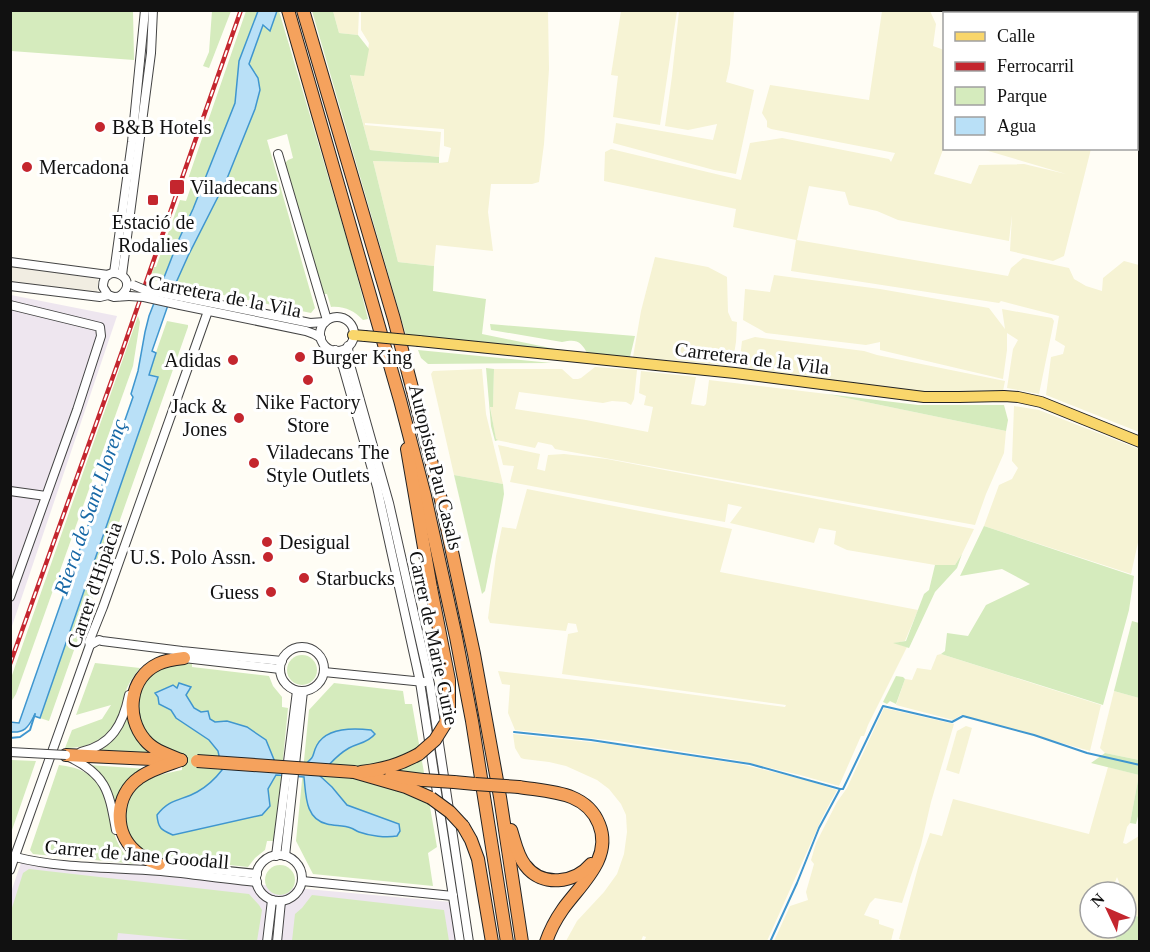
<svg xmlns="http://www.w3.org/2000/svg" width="1150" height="952" font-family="'Times New Roman',serif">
<rect width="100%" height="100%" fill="#fffdf5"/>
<g fill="#eee6ef">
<polygon points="11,295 117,316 11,629"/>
<polygon points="21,863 451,902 457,942 11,942 11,892"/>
</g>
<g fill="#f6f3d4">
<polygon points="333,11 359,11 358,35 339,33"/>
<polygon points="361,11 548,11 549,69 544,144 539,182 532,184 491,184 488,212 493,251 436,245 434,266 398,262 373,161 439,163 448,162 451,148 444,146 444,129 365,123 365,125 441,132 439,157 370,150 350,74 364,75 369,43 361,30"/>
<polygon points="621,11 677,11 660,125 613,117 618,76 611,75"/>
<polygon points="679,11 734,11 730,64 726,82 754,90 736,174 714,170 613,143 616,123 713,140 717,124 688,130 665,126 672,76"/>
<polygon points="882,11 930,11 936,24 933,46 944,50 944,147 934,174 971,184 979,165 1024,164 1066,174 985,150 986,148 1091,149 1064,256 1053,261 1010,251 1012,215 1009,241 898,220 877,211 849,205 845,192 809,186 797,240 1008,276 1011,268 1023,258 1069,268 1074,279 1086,286 1102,291 1103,278 1124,261 1139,265 1139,432 1046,395 1051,357 1063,354 1065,346 1055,340 1059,316 1001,301 999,303 791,271 796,240 733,227 736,209 604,181 605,152 611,149 741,180 750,143 782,138 889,159 891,162 895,153 771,129 767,127 767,121 762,113 770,85 869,100"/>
<polygon points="1093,11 1139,11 1139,49 1137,47 1136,14 1109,12 1096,13"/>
<polygon points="655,257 708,267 727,277 728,312 732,321 737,322 736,342 732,366 633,357 641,311"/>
<polygon points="774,275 880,289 989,308 1005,329 1002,309 1052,318 1054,321 1039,394 1007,388 1013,349 1018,340 1007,333 1007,350 1003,379 880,350 880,342 866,345 766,333 743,320 745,289 770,292"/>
<polygon points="755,337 864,351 877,355 1005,381 1003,391 956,394 910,391 739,367 742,341"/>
<polygon points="595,367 637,370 634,399 631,405 626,402 612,401 603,403 519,392 515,409 586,420 648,432 653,407 644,405 646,396 639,393 641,371 696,377 691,404 704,406 706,404 709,380 827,394 1006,431 1004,453 986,494 975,525 555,449 552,445 538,442 535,448 496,440 490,406 493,406 494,369 562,369 573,379 578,379 581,378"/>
<polygon points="482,369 486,414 503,484 454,475 431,374 433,371"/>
<polygon points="1014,406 1039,410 1139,449 1139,538 1131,574 984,526 999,485 1012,479 1018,468 1012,461"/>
<polygon points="498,445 540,454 537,469 545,471 548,455 564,454 607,459 974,529 962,554 955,565 935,565 847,550 834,544 836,531 819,528 814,543 730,523 742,507 728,504 725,522 664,511 510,482 514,466 503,465"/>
<polygon points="527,489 732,529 720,572 918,610 905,641 895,643 907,647 868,725 864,736 861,736 839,786 800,775 736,760 617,741 515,730 508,713 510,685 502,684 498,671 636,687 785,707 786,705 562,674 568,634 578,632 576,624 568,623 566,631 490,623 488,618 496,556 502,527 516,529"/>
<polygon points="941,654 1101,705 1090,751 961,715 953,720 896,705 905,679 912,680 917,668 931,670 937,655"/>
<polygon points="1114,691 1139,698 1139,760 1105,753 1100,748"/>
<polygon points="884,708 954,724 931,802 921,845 902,903 875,898 870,903 864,915 879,920 879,924 894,929 891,941 774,941 790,906 808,900 806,892 814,864 811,860 816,843 837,802 847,788"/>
<polygon points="966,726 972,728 959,774 946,770 957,731"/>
<polygon points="513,734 609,744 740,764 806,780 837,790 823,816 767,941 644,942 646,937 643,936 641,941 566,941 577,921 604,892 617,874 624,854 627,832 626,815 621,804 609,789 597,780 566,766 549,762 524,759 521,758 515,748"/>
<polygon points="1108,767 1139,775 1130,823 1127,827 1123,843 1126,844 1139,836 1139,917 1126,912 1126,892 1123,892 1117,877 1111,892 1090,892 1090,928 1110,928 1117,941 907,942 899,939 919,864 930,833 942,836 953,799 1089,834"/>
</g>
<g fill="#d5ebbd">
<polygon points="10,11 133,11 134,60 11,51"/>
<polygon points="212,11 231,11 209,68 203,66 209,52"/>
<polygon points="246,11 258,11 239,61 241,98 217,161 179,239 162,282 150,279 154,267 156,267 180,200 186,201 193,181 188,179"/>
<path d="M277 11H279L354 264 368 319 363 320C354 311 345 306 331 307L327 294H323L285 163 288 160 293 158 287 134 267 140 315 308 311 313 175 285 188 256 226 181 255 109 260 90 258 78 249 65 263 25 270 30Z"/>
<polygon points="312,11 333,11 339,33 358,35 369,49 364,76 350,75 370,150 439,157 439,163 373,161 398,262 434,266 433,291 486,299 482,334 565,351 406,335"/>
<polygon points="138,316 140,322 133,366 16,694 11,702 11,678"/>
<polygon points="167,321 188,325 188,327 49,721 40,718 157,381 147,378"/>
<path d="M490 324 635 336 630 357 588 355C581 341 577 339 562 342L491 330Z"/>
<polygon points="418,350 552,363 428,364 421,358"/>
<polygon points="486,368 494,369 493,407 490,407 496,439 498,440 495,441 491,426"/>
<polygon points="827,394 918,405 1004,405 1008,420 1006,431"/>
<polygon points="454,475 503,484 504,494 501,511 485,591 482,594"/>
<polygon points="984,526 1134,576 1129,610 1103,705 941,654 945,651 947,633 968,636 986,605 1030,584 1002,569 960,576"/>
<polygon points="962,554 957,568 935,592 909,648 893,643 906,641 924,594 929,590 935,565 955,565"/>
<polygon points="1132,621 1139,623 1139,698 1114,691"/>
<circle cx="302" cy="670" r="15"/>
<path d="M192 662V667L269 676 273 686 282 697V707L288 708 275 841H267L265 850 255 858 248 867 174 859 173 865 140 853 125 829 124 814 126 813C132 779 153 776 182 770V754H177L151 741 139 719 137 699 147 677 167 664Z"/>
<path d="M95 663 140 668C135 674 130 681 127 688 124 694 125 701 123 707 114 734 93 749 65 748L72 730 102 719 111 705 76 715Z"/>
<polygon points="896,676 903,677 905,679 896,704 890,701 887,704 883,702"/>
<polygon points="334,683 403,691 405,704 412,704 437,847 428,853 433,886 313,874 296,841 309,710"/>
<polygon points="130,702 156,754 96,750 111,740"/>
<polygon points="1105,753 1139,760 1139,812 1136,824 1130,823 1139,775 1091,763"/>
<polygon points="11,760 36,761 11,833 10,760"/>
<path d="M59 765C68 766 78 768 86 773 120 794 101 842 136 864L33 854 30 850Z"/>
<polygon points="89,765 147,769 116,806 110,788"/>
<circle cx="280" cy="880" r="15"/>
<polygon points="29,869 249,894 259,905 262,910 257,941 200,941 118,933 117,941 11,941 11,911 23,873"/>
<polygon points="312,895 444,910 449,941 292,941 295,914 302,908"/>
<polygon points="1126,912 1139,917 1139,941 1117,941 1110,928 1126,928"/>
</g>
<polygon fill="#f1ede2" points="11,265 98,277 98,288 97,292 94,293 11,283"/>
<g fill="#b9e0f7" stroke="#3f96cf" stroke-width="1.5">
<path d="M258 11H277L270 31 263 25 249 64 258 78 260 90 255 109 226 181 188 256 175 285 152 351 156 353 149 375 158 377 157 380 40 718 34 716C28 728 24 733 11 732L10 722 19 723 133 397 131 394 138 371 145 332 149 316 179 239 193 209 235 103 239 61Z"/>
<path d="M179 683 191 687 186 695 194 708 201 712 208 711 210 719 215 722 227 721 247 727 266 740 275 762 304 765C317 755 311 756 317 745 327 727 354 728 371 730L375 734C368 743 358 743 349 748 337 755 328 765 320 776L332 787 347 805 399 824 400 831 397 836C386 838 370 836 359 832 356 831 354 829 351 828 344 825 335 826 327 824 305 819 306 795 304 777L276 775 268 789 270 806 262 815 173 835C162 830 158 829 157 815 170 798 181 801 197 792 208 786 215 779 222 770L218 751 209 740 176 718 171 710 159 704 158 697 155 693 173 685 177 688Z"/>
</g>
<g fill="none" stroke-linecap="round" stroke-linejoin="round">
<g stroke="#3f96cf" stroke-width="2">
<polyline points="1071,10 1074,14"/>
<polyline points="1136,65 1140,67"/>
<polyline points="514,732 591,740 750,764 840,789 843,789 883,706 952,722 963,716 1034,735 1087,753 1140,765"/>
<polyline points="10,738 20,737 30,730 35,714"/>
<polyline points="770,942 797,883 819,828 840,789"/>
</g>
<defs>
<g id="minor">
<polyline points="278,154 327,320"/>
<polyline points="10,262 108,275"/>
<polyline points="114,273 132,142 145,10"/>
<polyline points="122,275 151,53 153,10"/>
<polyline points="10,286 100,297 108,295 114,297 129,296"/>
<path d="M108 295 103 287C103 259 143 279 120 296"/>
<polyline points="182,297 310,323 325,322"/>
<polyline points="10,305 100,327 101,336 77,410 10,597"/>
<polyline points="180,305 306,331 314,334 321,338"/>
<circle cx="337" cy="334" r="17"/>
<polyline points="348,346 349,361 389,503 430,684 469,942"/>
<polyline points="335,350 343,367 377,487 420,682 460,942"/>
<polyline points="10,491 46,496"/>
<polyline points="90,645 99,640 102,641 182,651 282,661"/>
<circle cx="302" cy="669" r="22"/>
<polyline points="184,658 280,669"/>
<polyline points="324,672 424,682"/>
<path d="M81 752C112 745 123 724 129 695"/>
<path d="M69 757C107 775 109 792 116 830"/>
<circle cx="279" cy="878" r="23"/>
<polyline points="276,856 297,691"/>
<polyline points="285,856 303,691"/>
<path d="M15 857C63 869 112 867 161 871 193 874 225 879 257 882"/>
<polyline points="159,864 257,874"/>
<polyline points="10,870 90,645 89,642 103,607 208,311"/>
<polyline points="302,881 453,896"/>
<polyline points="267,942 272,900"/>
<polyline points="277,942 281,901"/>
</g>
<g id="major">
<polyline points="353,335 365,336"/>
<polyline points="419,341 735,373 924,397 959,397 1004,396 1018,397 1041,402 1140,442"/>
</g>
<g id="highway">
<polyline points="288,10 400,400 425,496 456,637 472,721 507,942"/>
<polyline points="303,10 394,319 439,491 474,654 500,797 522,942"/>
<polyline points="407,449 431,588 449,680 449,710 445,724"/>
<polyline points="66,755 173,760"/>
<path d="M181 760C169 755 154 751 145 740 125 717 129 678 158 664 166 660 175 659 184 658"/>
<polyline points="354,772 406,787 431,798"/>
<path d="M361 772C384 769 399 765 419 754"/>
<polyline points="391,776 423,780"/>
<polyline points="454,782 475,784"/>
<path d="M519 787C549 792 586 791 599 824 613 858 581 884 563 909 556 919 550 930 546 942"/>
<polyline points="463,826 471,840 478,859 492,942"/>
<path d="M511 830C515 842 517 855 525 865 542 888 575 883 591 864"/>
<path d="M159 864C150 861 142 858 135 851 113 831 115 795 139 778 151 769 167 765 181 760"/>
</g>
</defs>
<use href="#minor" stroke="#444" stroke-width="10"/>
<use href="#major" stroke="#222" stroke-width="12"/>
<use href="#highway" stroke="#222" stroke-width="14"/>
<use href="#minor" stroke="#fff" stroke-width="8"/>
<use href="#major" stroke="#f9d66b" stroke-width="10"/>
<use href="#highway" stroke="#f5a25d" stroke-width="12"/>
<defs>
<polyline id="rail" points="10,664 124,346 180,184 241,10"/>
</defs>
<use href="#rail" stroke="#c4262e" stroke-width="4.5"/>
<use href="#rail" stroke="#fff" stroke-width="2" stroke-dasharray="7" stroke-linecap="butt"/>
<defs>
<g id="minor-bridge">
<polyline points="133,285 145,290 182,297"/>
<polyline points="129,296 144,297 180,305"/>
<polyline points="10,752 66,755"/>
</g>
<polyline id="major-bridge" points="365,336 419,341"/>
<g id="highway-bridge">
<polyline points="419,754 435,740 445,724"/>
<polyline points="197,761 354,772"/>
<polyline points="423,780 454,782"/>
<polyline points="475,784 519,787"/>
<polyline points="431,798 450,812 463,826"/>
</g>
</defs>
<use href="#minor-bridge" stroke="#444" stroke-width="10" stroke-linecap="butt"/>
<use href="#major-bridge" stroke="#222" stroke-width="12" stroke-linecap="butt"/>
<use href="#highway-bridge" stroke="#222" stroke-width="14" stroke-linecap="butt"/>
<use href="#minor-bridge" stroke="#fff" stroke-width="8"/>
<use href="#major-bridge" stroke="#f9d66b" stroke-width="10"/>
<use href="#highway-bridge" stroke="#f5a25d" stroke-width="12"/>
</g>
<g fill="#c4262e" stroke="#fff" stroke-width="2">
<circle cx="100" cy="127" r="6"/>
<circle cx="27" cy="167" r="6"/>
<rect x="169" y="179" width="16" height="16" rx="3"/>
<rect x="147" y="194" width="12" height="12" rx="3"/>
<circle cx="300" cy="357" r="6"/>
<circle cx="233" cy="360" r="6"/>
<circle cx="308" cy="380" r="6"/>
<circle cx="239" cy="418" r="6"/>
<circle cx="254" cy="463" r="6"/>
<circle cx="267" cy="542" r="6"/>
<circle cx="268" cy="557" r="6"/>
<circle cx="304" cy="578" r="6"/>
<circle cx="271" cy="592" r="6"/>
</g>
<g text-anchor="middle" stroke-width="6" stroke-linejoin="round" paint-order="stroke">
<g font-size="20" fill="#111" stroke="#fff" text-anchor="start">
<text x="112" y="134">B&amp;B Hotels</text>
<text x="39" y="174">Mercadona</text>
<text x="190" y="194">Viladecans</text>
<text x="153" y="229" text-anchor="middle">Estació de<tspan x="153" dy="23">Rodalies</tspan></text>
<text x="312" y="364">Burger King</text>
<text x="221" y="367" text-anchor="end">Adidas</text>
<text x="308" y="409" text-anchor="middle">Nike Factory<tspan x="308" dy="23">Store</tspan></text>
<text x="227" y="413" text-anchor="end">Jack &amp;<tspan x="227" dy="23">Jones</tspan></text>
<text x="266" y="459">Viladecans The<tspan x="266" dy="23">Style Outlets</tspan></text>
<text x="279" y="549">Desigual</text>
<text x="256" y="564" text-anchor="end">U.S. Polo Assn.</text>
<text x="316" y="585">Starbucks</text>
<text x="259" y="599" text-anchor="end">Guess</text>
</g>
<g font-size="20" fill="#111" stroke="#fff">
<text transform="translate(225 296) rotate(11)" y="7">Carretera de la Vila</text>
<text transform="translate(752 358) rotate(7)" y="7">Carretera de la Vila</text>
<text transform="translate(436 467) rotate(76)" y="7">Autopista Pau Casals</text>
<text transform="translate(94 585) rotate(-71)" y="7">Carrer d'Hipàcia</text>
<text transform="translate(434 638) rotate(78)" y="7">Carrer de Marie Curie</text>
<text transform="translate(137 854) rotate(5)" y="7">Carrer de Jane Goodall</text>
</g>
<g font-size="21" font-style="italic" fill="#1768a6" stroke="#fff">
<text transform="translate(90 507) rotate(-71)" y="7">Riera de Sant Llorenç</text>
</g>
</g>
<rect width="1150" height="952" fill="none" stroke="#111111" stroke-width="24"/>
<rect x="943" y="12" width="195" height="138" fill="#ffffff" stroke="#a0a0a0" stroke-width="1.5"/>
<rect x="955" y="32" width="30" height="9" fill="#f9d66b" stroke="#a0a0a0" stroke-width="1.5"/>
<text x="997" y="42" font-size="18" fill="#111111">Calle</text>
<rect x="955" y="62" width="30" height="9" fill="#c4262e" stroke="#a0a0a0" stroke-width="1.5"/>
<text x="997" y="72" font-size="18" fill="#111111">Ferrocarril</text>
<rect x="955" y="87" width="30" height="18" fill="#d5ebbd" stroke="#a0a0a0" stroke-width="1.5"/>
<text x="997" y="102" font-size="18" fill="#111111">Parque</text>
<rect x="955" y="117" width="30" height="18" fill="#b9e0f7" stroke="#a0a0a0" stroke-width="1.5"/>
<text x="997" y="132" font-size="18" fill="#111111">Agua</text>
<g transform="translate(1108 910) rotate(314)"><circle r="28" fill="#ffffff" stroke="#a0a0a0" stroke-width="1.5"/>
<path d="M0-4.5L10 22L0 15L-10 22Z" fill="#c4262e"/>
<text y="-9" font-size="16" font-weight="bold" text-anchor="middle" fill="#111111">N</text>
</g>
</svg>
